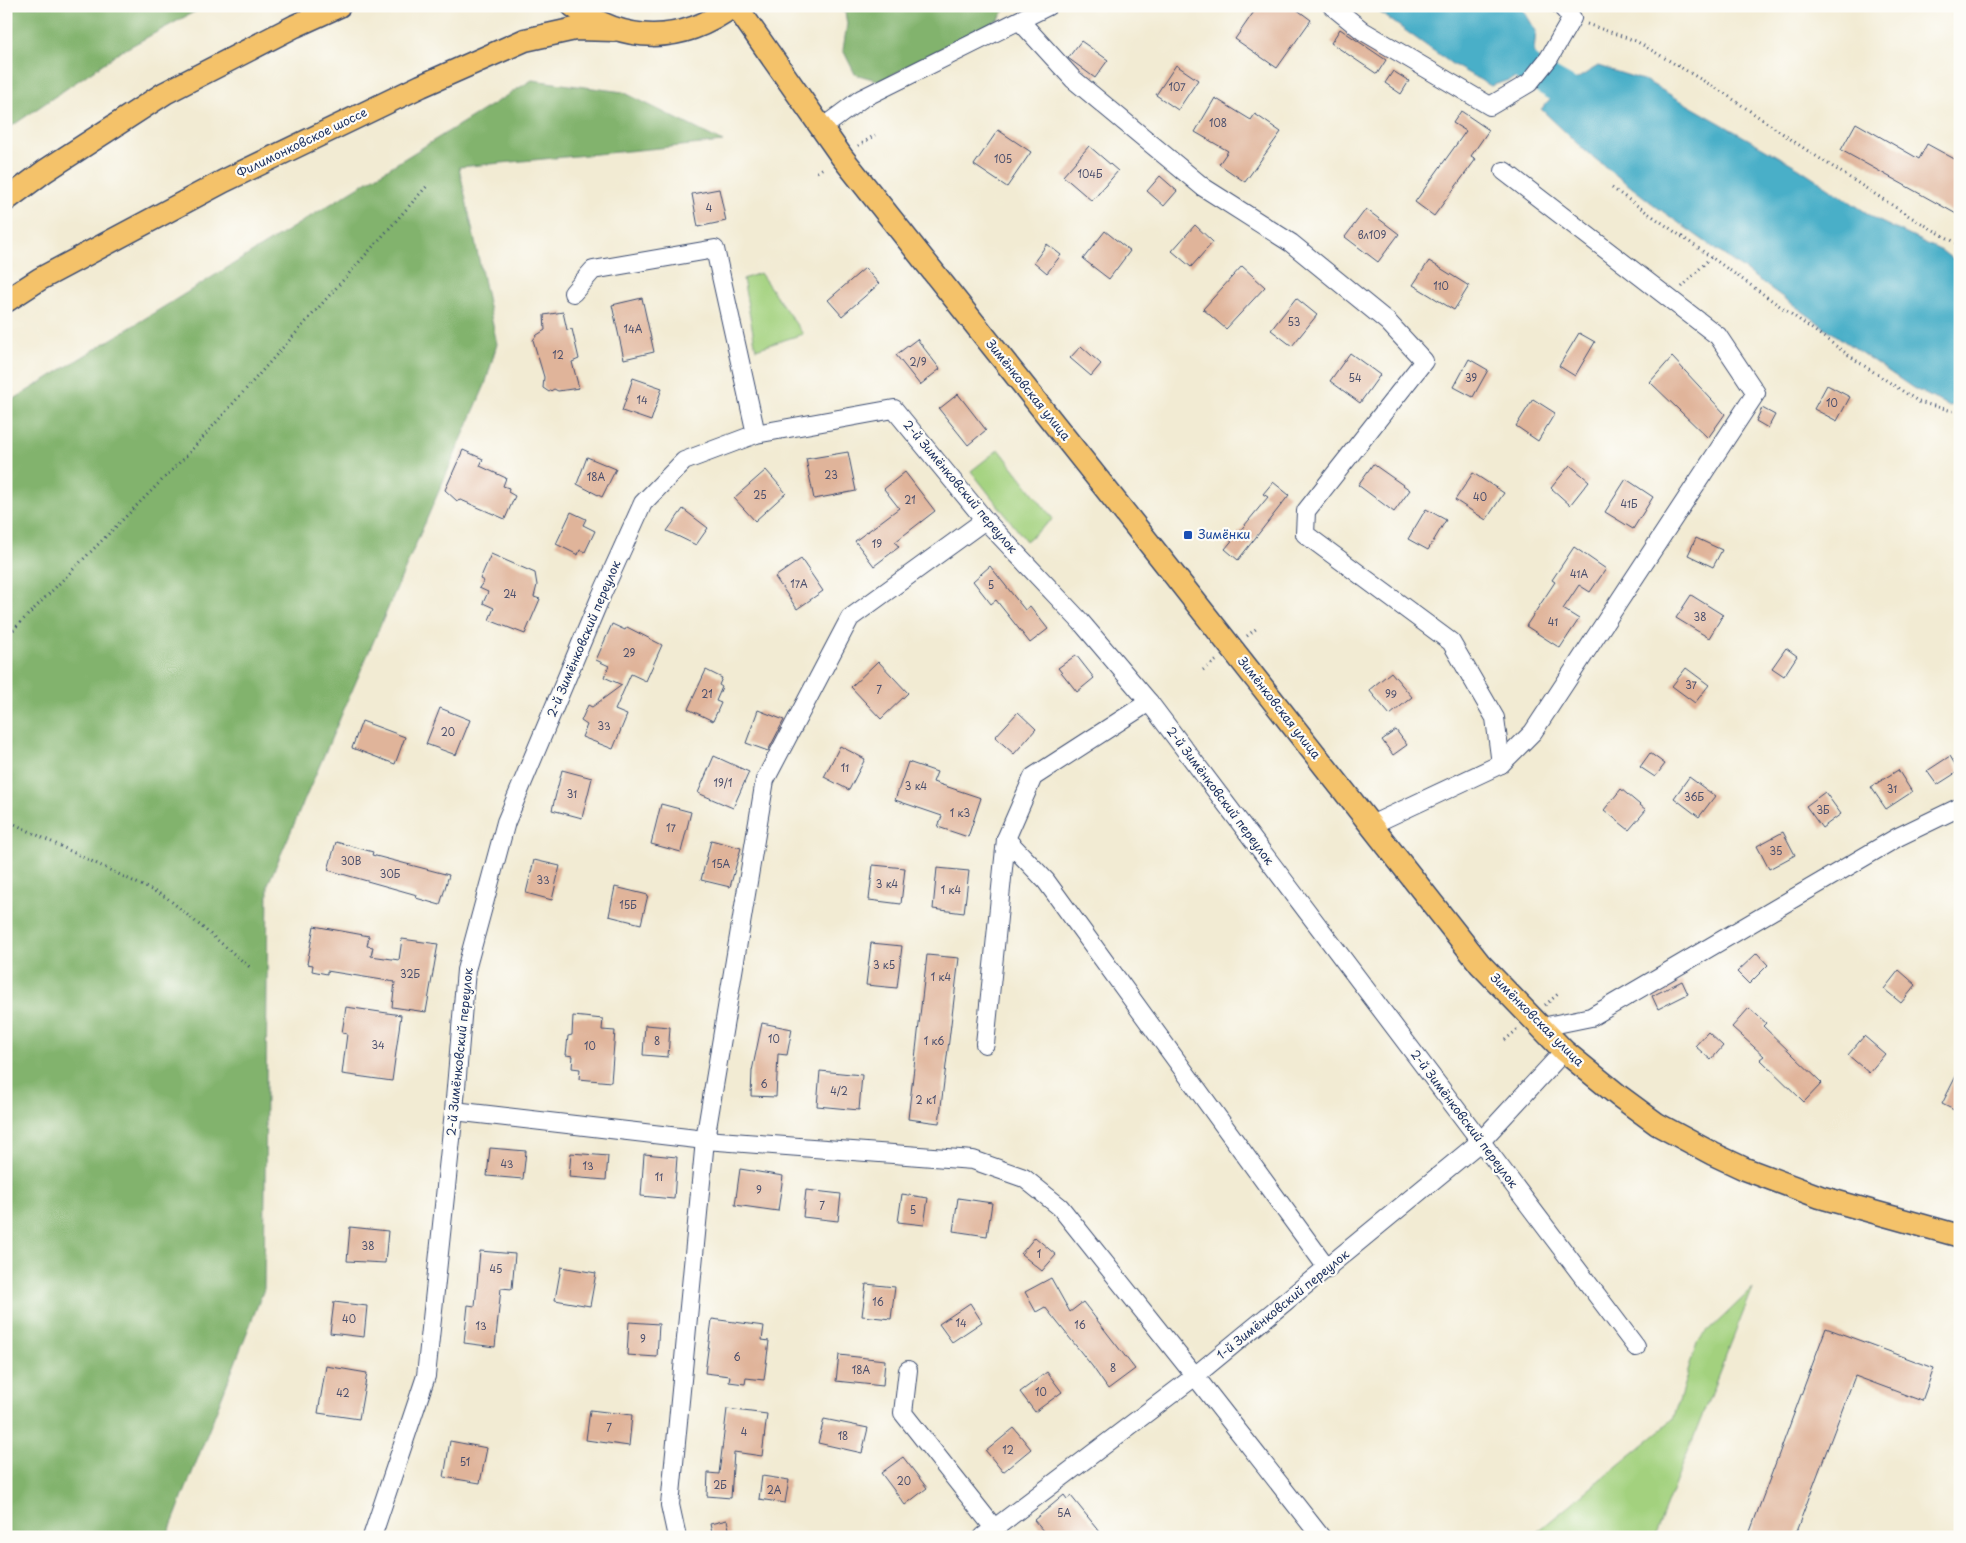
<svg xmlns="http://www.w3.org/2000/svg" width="1966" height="1543" font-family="'Playpen Sans',sans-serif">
<rect width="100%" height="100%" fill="#fdfcf7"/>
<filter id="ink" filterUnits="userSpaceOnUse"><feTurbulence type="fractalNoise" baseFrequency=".02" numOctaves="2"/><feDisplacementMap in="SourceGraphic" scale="10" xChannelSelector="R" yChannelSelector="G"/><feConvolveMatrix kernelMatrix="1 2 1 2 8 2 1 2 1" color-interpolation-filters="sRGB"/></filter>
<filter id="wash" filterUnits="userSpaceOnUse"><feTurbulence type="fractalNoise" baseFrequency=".0096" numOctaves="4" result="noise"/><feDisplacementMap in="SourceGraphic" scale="20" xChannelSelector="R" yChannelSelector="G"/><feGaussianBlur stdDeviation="1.12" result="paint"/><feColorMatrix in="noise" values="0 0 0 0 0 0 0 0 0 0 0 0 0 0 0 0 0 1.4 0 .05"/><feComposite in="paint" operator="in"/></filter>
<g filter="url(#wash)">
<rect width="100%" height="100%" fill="#f2ebd3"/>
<g fill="#a3d17e" stroke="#5f806e">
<polygon points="760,273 803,334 756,349 743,279"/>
<polygon points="999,449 1053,519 1026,541 971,471"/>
<polygon points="1753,1288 1654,1537 1531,1537 1673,1420 1697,1342"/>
</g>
<g fill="#82b36d" stroke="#4e7166">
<polygon points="6,6 205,6 120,52 6,130"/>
<polygon points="844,6 1007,6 999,19 880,81 855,74 843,50 847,24"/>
<polygon points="532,80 623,92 723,142 459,167 497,344 485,385 268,884 264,1289 167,1537 6,1537 6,404"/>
</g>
<g fill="#49afc8" stroke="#326f93">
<polygon points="1371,6 1521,6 1536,31 1532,72 1491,86 1452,64"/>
<polygon points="1598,66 1646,81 1799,168 1879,221 1942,251 1960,265 1960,404 1949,406 1913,388 1851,346 1658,208 1584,150 1541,109 1562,88"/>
</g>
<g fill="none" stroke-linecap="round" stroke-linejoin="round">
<polyline stroke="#49afc8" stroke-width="31" points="1449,6 1532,72 1598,109"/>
</g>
<g id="blocks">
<g fill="#e0b49a">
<polygon points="1258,6 1292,6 1311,20 1277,68 1235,39"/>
<polygon points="1340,29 1386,60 1377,74 1331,43"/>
<polygon points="1081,41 1108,60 1095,78 1068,58"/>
<polygon points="1176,65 1198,80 1178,110 1156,95"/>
<polygon points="1393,71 1409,81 1401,94 1385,83"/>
<polygon points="1215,98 1251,120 1255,114 1281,132 1245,182 1219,164 1228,151 1195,132"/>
<polygon points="1461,111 1489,130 1471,156 1476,159 1434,216 1415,202 1466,131 1453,123"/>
<polygon points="1856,123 1919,159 1927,144 1960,162 1960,216 1841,150"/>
<polygon points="998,130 1031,152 1007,187 974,165"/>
<polygon points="1089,146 1118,171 1092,201 1063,176"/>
<polygon points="1160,176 1177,191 1164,206 1147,191"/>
<polygon points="719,189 726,221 698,227 692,194"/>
<polygon points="1366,209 1399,234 1378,262 1345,237"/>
<polygon points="1195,225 1213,242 1191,267 1172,251"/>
<polygon points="1105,231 1130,251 1109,279 1083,259"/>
<polygon points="1047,244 1061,255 1047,273 1034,262"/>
<polygon points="1429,261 1469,286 1454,310 1413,285"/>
<polygon points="1242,266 1265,287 1226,329 1203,309"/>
<polygon points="865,268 879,284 842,316 828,300"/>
<polygon points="642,298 654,352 624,359 612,305"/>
<polygon points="1296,298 1317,315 1292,346 1271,330"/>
<polygon points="563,312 567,330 572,329 579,359 572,362 579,388 558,391 554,389 549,392 543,388 544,377 533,340 537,335 545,330 544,315"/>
<polygon points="1579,333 1595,342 1575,376 1559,366"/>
<polygon points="917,339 940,369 920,385 896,355"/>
<polygon points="1081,346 1101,364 1091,376 1070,358"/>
<polygon points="1350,353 1380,375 1360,403 1330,381"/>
<polygon points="1672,357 1725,414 1708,438 1650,382"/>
<polygon points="1469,359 1488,370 1473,397 1454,387"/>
<polygon points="633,378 662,388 651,421 622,411"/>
<polygon points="1827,385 1850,397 1837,421 1814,409"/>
<polygon points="958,394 986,430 968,445 939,409"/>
<polygon points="1533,399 1555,413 1538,441 1516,426"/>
<polygon points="1762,408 1775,415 1768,428 1756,421"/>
<polygon points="463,450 483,459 480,466 506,478 503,486 509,488 508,492 515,496 505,519 461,500 457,501 445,490"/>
<polygon points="848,452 856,491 814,499 806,459"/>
<polygon points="587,457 616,469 602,497 577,484"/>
<polygon points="1373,464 1410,490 1394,512 1358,485"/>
<polygon points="1570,465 1589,481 1570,505 1551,488"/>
<polygon points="766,470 786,493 755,521 734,498"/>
<polygon points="905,472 935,511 895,542 899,547 874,566 855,541 899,508 884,489"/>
<polygon points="1473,473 1504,493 1486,520 1455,500"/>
<polygon points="1626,479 1653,497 1633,529 1605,512"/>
<polygon points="1273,482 1289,495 1238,560 1225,549 1268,497 1263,494"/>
<polygon points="683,509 708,528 696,545 667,531"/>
<polygon points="1426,509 1446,520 1428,550 1408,539"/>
<polygon points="571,512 586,519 583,525 595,531 585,552 580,550 578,555 556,544"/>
<polygon points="1696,538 1722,550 1713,567 1688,555"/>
<polygon points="1574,547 1606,569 1590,592 1579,585 1563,609 1579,619 1560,648 1526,626 1555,582 1552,580"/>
<polygon points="491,554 535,573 537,585 534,597 540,599 525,634 489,620 494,608 483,603 488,592 479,588 484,581 480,579"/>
<polygon points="801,559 823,591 797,609 775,577"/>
<polygon points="990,566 1025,610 1030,606 1048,629 1030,643 996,600 991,604 973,581"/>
<polygon points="1691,595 1723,615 1709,638 1676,618"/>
<polygon points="612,624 625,630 627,627 662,645 646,681 631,674 615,710 627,715 613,749 582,737 587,725 581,721 588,705 592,707 622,685 604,677 609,666 596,660"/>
<polygon points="1786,648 1797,656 1784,676 1772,668"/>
<polygon points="1076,655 1094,678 1077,692 1058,668"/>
<polygon points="878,661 908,693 881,719 851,687"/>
<polygon points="1686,668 1709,685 1695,703 1672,686"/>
<polygon points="706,670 722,678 719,685 722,687 716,701 721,703 713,721 688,709"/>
<polygon points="1391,672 1412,697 1390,715 1369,690"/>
<polygon points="440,708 470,720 456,755 426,744"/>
<polygon points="758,710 784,720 768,751 746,743"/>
<polygon points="1018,712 1036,729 1014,754 995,737"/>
<polygon points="362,721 405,737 395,764 352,748"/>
<polygon points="1396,730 1407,745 1393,755 1382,740"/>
<polygon points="840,746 865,759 849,790 824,777"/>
<polygon points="1650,753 1665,764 1655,777 1640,767"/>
<polygon points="714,756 749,772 733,808 698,793"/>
<polygon points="1950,756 1959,771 1937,785 1927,771"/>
<polygon points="908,762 937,772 933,782 981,798 968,837 938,827 942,816 895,800"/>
<polygon points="562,770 592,778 582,818 552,810"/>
<polygon points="1898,770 1912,792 1886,809 1871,787"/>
<polygon points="1689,777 1715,796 1699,817 1674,798"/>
<polygon points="1621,789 1646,810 1629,830 1604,810"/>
<polygon points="1825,792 1841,814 1822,828 1806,806"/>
<polygon points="661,804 691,812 681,852 651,844"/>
<polygon points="1783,832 1795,855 1769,869 1757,846"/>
<polygon points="711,840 741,848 730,887 701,880"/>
<polygon points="336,842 373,852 372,855 449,875 440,905 416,898 417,895 328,870"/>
<polygon points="534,860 560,866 552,900 526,893"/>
<polygon points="873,865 905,868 901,904 869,900"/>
<polygon points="937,868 969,871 964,913 933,909"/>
<polygon points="615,887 648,895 641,924 609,916"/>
<polygon points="314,926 369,936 367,946 373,947 371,956 399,960 402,939 438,944 426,1012 392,1007 395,982 327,971 327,974 312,971 313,965 307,964"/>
<polygon points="871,943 902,946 897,988 866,985"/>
<polygon points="1757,953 1768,965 1749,984 1737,972"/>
<polygon points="927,955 959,958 939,1123 908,1119"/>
<polygon points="1899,970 1916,985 1901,1003 1884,989"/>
<polygon points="1682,981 1688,994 1658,1009 1652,996"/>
<polygon points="346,1007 401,1015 392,1081 342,1074 347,1034 342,1033"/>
<polygon points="1749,1008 1766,1023 1763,1026 1822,1083 1804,1102 1760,1059 1764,1056 1732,1027"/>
<polygon points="573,1016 603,1019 602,1030 615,1031 611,1082 579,1079 580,1069 572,1068 573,1056 566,1055 568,1036 572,1035"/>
<polygon points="762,1023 792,1029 787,1055 778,1054 776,1097 751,1096 752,1071"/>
<polygon points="645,1025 670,1027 668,1057 643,1055"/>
<polygon points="1708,1032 1723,1046 1711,1060 1695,1046"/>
<polygon points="1864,1036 1885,1054 1869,1073 1848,1055"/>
<polygon points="1960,1068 1960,1113 1942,1104"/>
<polygon points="820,1071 862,1075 859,1110 817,1106"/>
<polygon points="490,1148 526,1151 523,1179 487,1176"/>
<polygon points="571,1153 608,1156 606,1180 569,1177"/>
<polygon points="644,1154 677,1157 674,1199 641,1196"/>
<polygon points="740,1169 783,1176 778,1211 735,1205"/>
<polygon points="806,1190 841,1194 838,1221 803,1217"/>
<polygon points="902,1194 928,1198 924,1225 898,1222"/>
<polygon points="958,1198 992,1203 987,1236 953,1231"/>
<polygon points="350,1227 388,1231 385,1263 347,1261"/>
<polygon points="1035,1237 1056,1255 1042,1271 1021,1254"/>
<polygon points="480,1251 515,1254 512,1289 501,1288 495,1347 464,1343 468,1305 475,1306"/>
<polygon points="561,1267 596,1273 590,1306 555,1300"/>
<polygon points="1051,1278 1070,1312 1083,1302 1135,1369 1108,1389 1092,1366 1045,1307 1036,1312 1025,1292"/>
<polygon points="866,1284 895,1287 891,1319 862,1316"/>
<polygon points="334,1302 367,1306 364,1337 330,1333"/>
<polygon points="970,1303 982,1322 952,1342 939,1324"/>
<polygon points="712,1319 764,1326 762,1340 769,1341 764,1380 746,1378 745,1384 729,1382 730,1376 705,1373"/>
<polygon points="629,1322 659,1324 657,1357 627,1355"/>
<polygon points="1826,1328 1934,1368 1922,1401 1855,1376 1794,1537 1748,1537"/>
<polygon points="839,1355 885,1360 883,1386 836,1381"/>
<polygon points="326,1366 367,1373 359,1419 318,1413"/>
<polygon points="1047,1372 1062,1392 1035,1412 1020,1392"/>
<polygon points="727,1409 767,1414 762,1456 734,1452 731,1498 707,1496 708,1473 719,1474"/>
<polygon points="590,1410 632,1415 629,1446 586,1440"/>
<polygon points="824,1419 868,1428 862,1453 818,1443"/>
<polygon points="1014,1428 1031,1449 1003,1472 986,1451"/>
<polygon points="450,1441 487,1448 480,1483 444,1477"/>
<polygon points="903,1457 927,1488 905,1505 881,1473"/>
<polygon points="762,1476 789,1480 785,1503 759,1499"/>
<polygon points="1064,1495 1067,1499 1071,1496 1104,1537 1048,1537 1034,1520"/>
<polygon points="727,1520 731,1537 713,1537 710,1524"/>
</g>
</g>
</g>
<g filter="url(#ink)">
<use href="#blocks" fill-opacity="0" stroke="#3b4b70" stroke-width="1"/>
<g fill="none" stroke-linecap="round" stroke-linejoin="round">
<defs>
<g id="minor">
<polyline points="1332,6 1363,31 1490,106 1529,83 1549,58 1572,18 1561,6"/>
<polyline points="1020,21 1073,79 1203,187 1291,243 1388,322 1424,361 1306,511 1305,534 1451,642 1495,718 1501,764"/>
<polyline points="822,128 861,99 1048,6"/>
<polyline points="573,293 593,270 715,249 756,434"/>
<polyline points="1149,702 1033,777 1006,839 1046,881 1328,1269"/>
<polyline points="1371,825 1501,764 1533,732 1756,393 1718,336 1504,171"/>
<polyline points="1542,1027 1591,1017 1898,837 1960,807"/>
<polyline points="985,1044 1006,839"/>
<polyline points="454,1111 705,1140 973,1160 1024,1178 1060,1207 1195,1376 1321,1537"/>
<polyline points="908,1370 903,1413 994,1528"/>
<polyline points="372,1537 426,1376 454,1111 466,970 506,822 601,596 643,503 684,461 756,434 894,409 985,520 1081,622 1149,702 1636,1347"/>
<polyline points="677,1537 670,1505 705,1140 765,780 850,618 985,520"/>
<polyline points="983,1537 1190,1380 1481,1141 1564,1051"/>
</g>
<g id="major">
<path d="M573 6C624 44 681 45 733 6"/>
<polyline points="736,6 842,157 1160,557 1480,964 1564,1051 1619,1096 1657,1124 1713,1154 1745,1169 1820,1197 1960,1236"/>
<polyline points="6,200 45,171 165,93 295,26 339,6"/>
<polyline points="6,301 40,279 224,181 421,86 525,40 575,29 614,30"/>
</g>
</defs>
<use href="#minor" stroke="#3b4b70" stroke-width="20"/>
<use href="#major" stroke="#3b4b70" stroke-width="25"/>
<g stroke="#3b4b70" stroke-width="3" stroke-dasharray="1 4" stroke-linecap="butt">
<polyline points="1587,24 1636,41 1724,93 1805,149 1909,216 1960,245"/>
<polyline points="858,146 875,135"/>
<polyline points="817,172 825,167"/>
<polyline points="1612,188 1711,257"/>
<polyline points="1682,287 1711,257 1857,361 1919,402 1960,413"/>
<polyline points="1247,636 1257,628"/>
<polyline points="6,637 188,454 427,186"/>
<polyline points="1203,670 1217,660"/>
<polyline points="6,820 166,897 252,969"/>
<polyline points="1545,1005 1558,994"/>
<polyline points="1505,1040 1518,1029"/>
</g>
<use href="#minor" stroke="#fff" stroke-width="18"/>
<use href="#major" stroke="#f4c26a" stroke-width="22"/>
</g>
</g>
<rect fill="#1a4fb4" stroke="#fdfcf7" stroke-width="2" x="1183" y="530" width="10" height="10" rx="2.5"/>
<g text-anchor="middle" stroke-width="4.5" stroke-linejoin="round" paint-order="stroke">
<g font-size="10" fill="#4c506d">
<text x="1177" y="91">107</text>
<text x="1218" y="127">108</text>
<text x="1003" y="163">105</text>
<text x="1090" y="178">104Б</text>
<text x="709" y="212">4</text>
<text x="1372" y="239">вл109</text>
<text x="1441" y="290">110</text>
<text x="1294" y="326">53</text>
<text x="633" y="333">14А</text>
<text x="558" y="359">12</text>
<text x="918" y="366">2/9</text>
<text x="1355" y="382">54</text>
<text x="1471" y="382">39</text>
<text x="642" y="404">14</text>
<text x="1832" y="407">10</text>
<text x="831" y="479">23</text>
<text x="596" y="481">18А</text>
<text x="760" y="499">25</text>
<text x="1480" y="501">40</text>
<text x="910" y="504">21</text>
<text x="1629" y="508">41Б</text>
<text x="877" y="548">19</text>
<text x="1579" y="578">41А</text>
<text x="799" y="588">17А</text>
<text x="991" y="589">5</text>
<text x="510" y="598">24</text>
<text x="1700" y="621">38</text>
<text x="1553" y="626">41</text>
<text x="629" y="657">29</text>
<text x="1691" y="689">37</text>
<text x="879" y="694">7</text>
<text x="707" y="698">21</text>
<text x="1391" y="698">99</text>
<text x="604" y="730">33</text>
<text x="448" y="736">20</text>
<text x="845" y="772">11</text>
<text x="723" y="787">19/1</text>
<text x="916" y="790">3 к4</text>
<text x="1892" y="793">31</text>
<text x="572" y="798">31</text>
<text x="1694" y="801">36Б</text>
<text x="1823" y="814">3Б</text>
<text x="960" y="817">1 к3</text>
<text x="671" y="832">17</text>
<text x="1776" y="855">35</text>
<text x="351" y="865">30В</text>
<text x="721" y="868">15А</text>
<text x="390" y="878">30Б</text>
<text x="543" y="884">33</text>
<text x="887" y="888">3 к4</text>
<text x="951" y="894">1 к4</text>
<text x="628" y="909">15Б</text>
<text x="884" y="969">3 к5</text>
<text x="410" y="978">32Б</text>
<text x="941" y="981">1 к4</text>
<text x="774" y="1043">10</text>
<text x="657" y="1045">8</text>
<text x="934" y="1045">1 к6</text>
<text x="378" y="1049">34</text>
<text x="590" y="1050">10</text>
<text x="764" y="1088">6</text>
<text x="839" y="1095">4/2</text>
<text x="926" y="1104">2 к1</text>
<text x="507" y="1168">43</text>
<text x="588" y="1170">13</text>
<text x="659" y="1181">11</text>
<text x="759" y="1194">9</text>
<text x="822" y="1210">7</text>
<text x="913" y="1214">5</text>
<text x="368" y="1250">38</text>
<text x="1039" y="1258">1</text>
<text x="496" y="1273">45</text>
<text x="878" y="1306">16</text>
<text x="349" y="1323">40</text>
<text x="961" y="1327">14</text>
<text x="1080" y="1329">16</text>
<text x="481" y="1330">13</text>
<text x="643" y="1343">9</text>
<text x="737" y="1361">6</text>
<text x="1113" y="1372">8</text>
<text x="861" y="1374">18А</text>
<text x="1041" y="1396">10</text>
<text x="343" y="1397">42</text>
<text x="609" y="1432">7</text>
<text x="744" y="1436">4</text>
<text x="843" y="1440">18</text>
<text x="1008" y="1454">12</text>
<text x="465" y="1466">51</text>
<text x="904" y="1485">20</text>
<text x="720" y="1489">2Б</text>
<text x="774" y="1494">2А</text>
<text x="1064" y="1517">5А</text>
</g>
<g font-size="12" fill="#1b2f5e" stroke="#fdfcf7">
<text transform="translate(302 143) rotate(-26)" y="4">Филимонковское шоссе</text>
<text transform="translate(1028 390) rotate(51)" y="4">Зимёнковская улица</text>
<text transform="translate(960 487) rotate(50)" y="4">2-й Зимёнковский переулок</text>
<text transform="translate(584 639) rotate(-67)" y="4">2-й Зимёнковский переулок</text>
<text transform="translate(1279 708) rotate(52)" y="4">Зимёнковская улица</text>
<text transform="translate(1220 796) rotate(53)" y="4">2-й Зимёнковский переулок</text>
<text transform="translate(1537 1020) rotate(45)" y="4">Зимёнковская улица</text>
<text transform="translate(460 1052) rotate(-84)" y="4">2-й Зимёнковский переулок</text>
<text transform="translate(1464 1119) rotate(53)" y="4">2-й Зимёнковский переулок</text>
<text transform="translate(1283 1305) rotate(-39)" y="4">1-й Зимёнковский переулок</text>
</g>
<g font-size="12" fill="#164399" stroke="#fdfcf7" text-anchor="start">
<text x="1198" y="539">Зимёнки</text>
</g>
</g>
<rect width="1966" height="1543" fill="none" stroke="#fdfcf7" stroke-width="25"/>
</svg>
